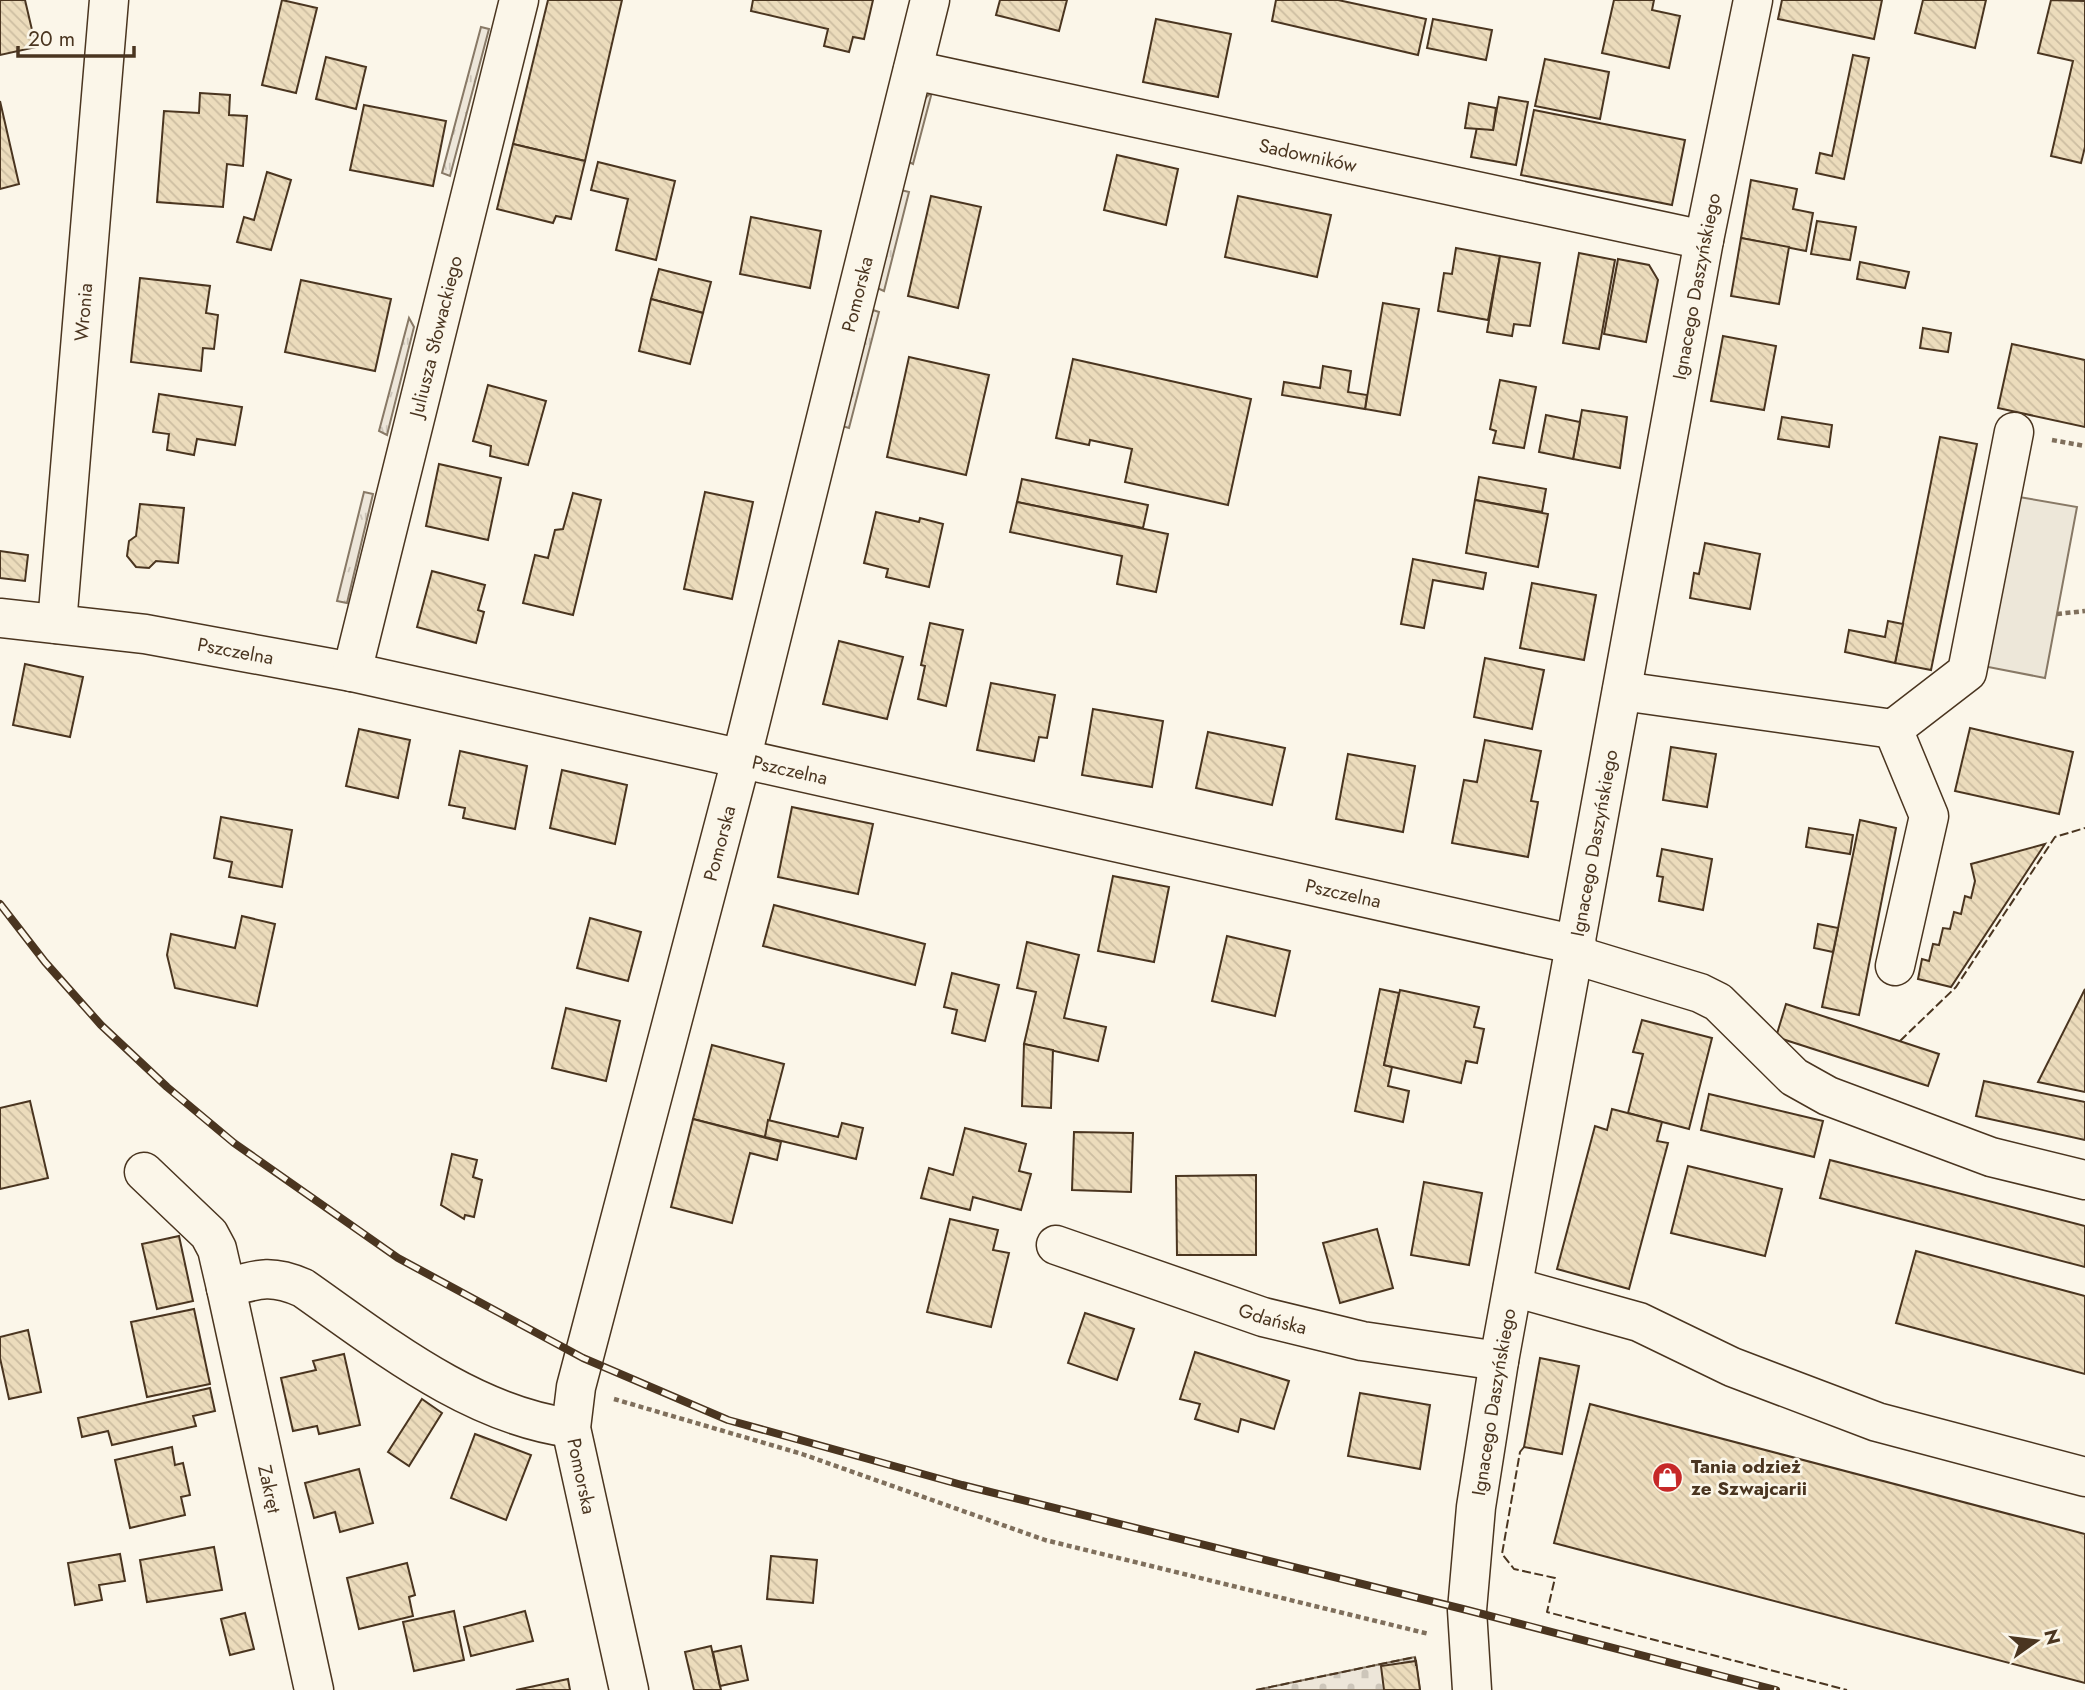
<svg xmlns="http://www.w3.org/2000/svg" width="2085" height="1690" font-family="Jost,sans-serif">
<defs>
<pattern id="grass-tufts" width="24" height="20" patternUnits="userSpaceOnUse" patternTransform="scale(1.75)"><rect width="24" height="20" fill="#ede6d9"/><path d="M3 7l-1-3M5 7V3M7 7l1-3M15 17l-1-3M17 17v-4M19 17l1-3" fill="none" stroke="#cdc6ba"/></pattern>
<pattern id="cemetery-stones" width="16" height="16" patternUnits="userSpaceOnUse" patternTransform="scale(1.75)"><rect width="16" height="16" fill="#ede6d9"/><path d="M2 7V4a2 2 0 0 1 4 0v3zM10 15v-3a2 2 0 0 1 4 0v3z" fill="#cdc6ba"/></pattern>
<pattern id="building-back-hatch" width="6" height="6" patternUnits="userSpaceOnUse" patternTransform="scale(1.75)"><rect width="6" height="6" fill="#ecdcbc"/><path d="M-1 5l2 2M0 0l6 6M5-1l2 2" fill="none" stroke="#ccbda1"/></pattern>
</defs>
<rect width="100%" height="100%" fill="#fbf6e9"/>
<g fill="url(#grass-tufts)" stroke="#887966" stroke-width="2">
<polygon points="481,27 489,29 450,176 442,173"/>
<polygon points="932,92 913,164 907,161 922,101"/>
<polygon points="901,190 909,192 884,291 877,288"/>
<polygon points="873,310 879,312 849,428 842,426"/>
<polygon points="409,318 414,327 387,435 379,431"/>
<polygon points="364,492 373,494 347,603 337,601"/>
</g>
<polygon fill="url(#cemetery-stones)" stroke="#887966" stroke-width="2" points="1415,1657 1420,1690 1256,1690"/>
<polygon fill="#ede7d9" stroke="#887966" stroke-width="2" points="2013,496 2077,507 2045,678 1983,666"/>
<g fill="url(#building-back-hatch)" stroke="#4a3520" stroke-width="2">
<polygon points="0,0 25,0 36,47 0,55"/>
<polygon points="282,0 317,8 296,93 262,85"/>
<polygon points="548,0 622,0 585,161 513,144"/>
<polygon points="753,0 873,0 864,39 853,37 849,52 824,46 828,29 751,11"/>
<polygon points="1000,0 1067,0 1059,31 996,15"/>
<polygon points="1276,0 1338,0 1426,19 1418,55 1272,21"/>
<polygon points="1614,0 1654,0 1652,10 1680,16 1669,68 1602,53"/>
<polygon points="1782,0 1882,0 1874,39 1778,19"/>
<polygon points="1923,0 1986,0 1975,48 1915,33"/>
<polygon points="2051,0 2085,1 2085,147 2081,163 2051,156 2073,61 2038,53"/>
<polygon points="1156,19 1231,34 1218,97 1143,82"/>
<polygon points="1433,19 1492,30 1486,60 1427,48"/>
<polygon points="1853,55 1869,58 1844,179 1816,173 1820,153 1832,156"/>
<polygon points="326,57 366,67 356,109 316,99"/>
<polygon points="1545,59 1609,72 1600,119 1535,106"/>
<polygon points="200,93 230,95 229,115 247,116 243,166 227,164 223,207 157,202 164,111 199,113"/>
<polygon points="1499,97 1528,102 1516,165 1471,157 1477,127 1493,130"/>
<polygon points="0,101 19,184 0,189"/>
<polygon points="1469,103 1496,108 1493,130 1465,128"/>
<polygon points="364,105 446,121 433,186 350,170"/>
<polygon points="1534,110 1685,140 1672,205 1521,175"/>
<polygon points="513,144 585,161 571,219 556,216 553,223 497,209"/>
<polygon points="1117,155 1178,169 1166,225 1104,210"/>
<polygon points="598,162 675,181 656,260 616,250 628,199 591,190"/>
<polygon points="267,172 291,180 271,250 237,242 244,217 254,220"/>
<polygon points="1751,180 1797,189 1793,209 1813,213 1806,251 1741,238"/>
<polygon points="931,196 981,207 958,308 908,296"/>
<polygon points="1238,196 1331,215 1317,277 1225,257"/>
<polygon points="751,217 821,231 810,288 740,274"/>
<polygon points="1817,221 1856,227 1850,260 1811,254"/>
<polygon points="1741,238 1789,247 1779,304 1731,296"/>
<polygon points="1456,248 1500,256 1488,320 1438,311 1444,273 1452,274"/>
<polygon points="1579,253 1615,260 1599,349 1563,343"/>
<polygon points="1500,256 1540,263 1530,326 1514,324 1512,336 1487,332"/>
<polygon points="1618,259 1649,265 1658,280 1646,342 1604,334"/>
<polygon points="1860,262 1909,272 1905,288 1857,279"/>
<polygon points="659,269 711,282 703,313 651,299"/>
<polygon points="140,278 210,286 206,313 218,315 214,349 203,348 201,371 131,362"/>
<polygon points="301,280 391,299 375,371 285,352"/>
<polygon points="651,299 703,313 690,364 639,351"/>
<polygon points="1383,303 1419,309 1400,415 1365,409"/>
<polygon points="1923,328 1951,333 1948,352 1920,348"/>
<polygon points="1723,336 1776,346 1764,410 1711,401"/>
<polygon points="2012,344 2085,360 2085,427 1998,408"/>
<polygon points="909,357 989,375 966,475 887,457"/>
<polygon points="1073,359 1251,399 1228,505 1125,482 1132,449 1090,440 1089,445 1056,438"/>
<polygon points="1323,366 1351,371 1348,392 1367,395 1365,409 1282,395 1284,382 1320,388"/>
<polygon points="1500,380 1536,387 1524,448 1493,443 1496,431 1490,429"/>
<polygon points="488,385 546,401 528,465 490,456 491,446 473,441"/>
<polygon points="159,394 242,407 235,445 197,439 194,455 167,450 169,434 153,432"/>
<polygon points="1582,410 1627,417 1620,468 1573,459"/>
<polygon points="1546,415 1580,422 1573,459 1539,452"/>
<polygon points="1782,417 1832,425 1829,447 1778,439"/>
<polygon points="1940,437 1977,444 1931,670 1895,663"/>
<polygon points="439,464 501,478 488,540 426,526"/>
<polygon points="1479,477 1546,489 1542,512 1475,500"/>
<polygon points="1022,479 1148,505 1143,528 1017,502"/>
<polygon points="705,492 753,502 732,599 684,589"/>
<polygon points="573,493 601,500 573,615 523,603 535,555 548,558 555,530 563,529"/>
<polygon points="1475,500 1548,514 1538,567 1466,553"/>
<polygon points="1017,502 1168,534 1156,592 1117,584 1122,556 1010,532"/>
<polygon points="140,504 184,508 178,563 156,561 149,568 136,567 127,556 129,541 136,536"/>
<polygon points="876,512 919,522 920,518 943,524 929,587 886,577 888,569 864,563"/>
<polygon points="1705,543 1760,554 1750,609 1690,598 1694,573 1699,574"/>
<polygon points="0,551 28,555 25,581 0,578"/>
<polygon points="1413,559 1486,573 1483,589 1433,580 1424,628 1401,624"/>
<polygon points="432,571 485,585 478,610 484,612 476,643 417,627"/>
<polygon points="1532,583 1596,595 1584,660 1520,648"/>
<polygon points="1888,621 1903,624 1895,663 1845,652 1849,630 1885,637"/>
<polygon points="930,623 963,630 946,706 918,699 925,666 921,665"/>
<polygon points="839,641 903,657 887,719 823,704"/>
<polygon points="1485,658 1544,670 1532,729 1474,717"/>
<polygon points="25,664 83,677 70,737 13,725"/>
<polygon points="991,683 1055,695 1047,738 1039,737 1034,761 977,750"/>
<polygon points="1093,709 1163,721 1152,787 1082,775"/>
<polygon points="1970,728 2073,752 2059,814 1955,791"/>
<polygon points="359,729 410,740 398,798 346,786"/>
<polygon points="1208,732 1285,748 1272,805 1196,788"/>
<polygon points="1485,740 1541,751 1531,801 1538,802 1528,857 1452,843 1464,780 1477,782"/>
<polygon points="1671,747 1716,754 1707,807 1663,800"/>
<polygon points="460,751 527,766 515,829 463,818 465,808 449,805"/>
<polygon points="1348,754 1415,766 1403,832 1336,819"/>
<polygon points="562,770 627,785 615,844 550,828"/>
<polygon points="792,807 873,824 858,894 778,877"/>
<polygon points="221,817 292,830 282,887 229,877 232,862 214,858"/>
<polygon points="1860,820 1896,828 1859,1015 1822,1007"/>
<polygon points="1809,828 1853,835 1850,854 1806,847"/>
<polygon points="2045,844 1951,987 1918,979 1922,959 1929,961 1933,944 1939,945 1943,928 1950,929 1954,912 1961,914 1965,896 1971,898 1975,881 1971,864"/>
<polygon points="1662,849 1712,859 1703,910 1659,901 1663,877 1657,876"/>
<polygon points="1113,876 1169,887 1154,962 1098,951"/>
<polygon points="774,905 925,944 915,985 763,946"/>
<polygon points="242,916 275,924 257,1006 175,988 167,955 171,934 235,948"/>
<polygon points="590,918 641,932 628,981 577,968"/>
<polygon points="1818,924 1838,928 1833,952 1814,948"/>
<polygon points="1227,936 1290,951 1275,1016 1212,1001"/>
<polygon points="1027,942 1079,955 1064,1018 1106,1027 1098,1061 1024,1044 1036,992 1017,988"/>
<polygon points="952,973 999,985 985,1041 952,1033 957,1010 944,1007"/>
<polygon points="1380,989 1399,993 1384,1065 1392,1067 1388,1086 1409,1091 1403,1122 1355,1111"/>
<polygon points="2085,989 2085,1092 2038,1082"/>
<polygon points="1400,990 1479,1007 1474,1027 1484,1029 1477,1063 1466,1061 1461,1083 1384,1065"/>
<polygon points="1786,1004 1939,1054 1928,1086 1776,1037"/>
<polygon points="566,1008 620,1021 606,1081 552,1068"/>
<polygon points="1642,1020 1712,1038 1689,1129 1628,1113 1643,1054 1633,1052"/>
<polygon points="1024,1044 1053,1050 1051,1108 1022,1106"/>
<polygon points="712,1045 784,1064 765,1137 693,1119"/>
<polygon points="1984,1081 2085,1102 2085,1140 1976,1116"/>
<polygon points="1709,1094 1823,1121 1814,1157 1701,1130"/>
<polygon points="30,1101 48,1178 0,1189 0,1108"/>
<polygon points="1612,1109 1662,1122 1657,1141 1668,1143 1629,1289 1557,1269 1595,1126 1607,1130"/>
<polygon points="693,1119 781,1142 777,1160 750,1153 732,1223 671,1207"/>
<polygon points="768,1120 838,1137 842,1123 863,1128 856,1159 765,1137"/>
<polygon points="965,1128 1026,1144 1019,1171 1031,1174 1021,1210 973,1197 970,1210 921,1198 929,1168 953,1175"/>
<polygon points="1074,1132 1133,1133 1131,1192 1072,1190"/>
<polygon points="452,1154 477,1160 473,1177 482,1180 474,1217 465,1215 464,1219 441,1205"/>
<polygon points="1830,1160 2085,1226 2085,1267 1820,1198"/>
<polygon points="1688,1166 1782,1189 1765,1256 1671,1233"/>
<polygon points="1256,1175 1256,1255 1177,1255 1176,1176"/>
<polygon points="1424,1182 1482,1193 1469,1265 1411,1255"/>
<polygon points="950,1219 998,1230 993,1250 1009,1253 991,1327 927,1312"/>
<polygon points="1377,1229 1393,1288 1340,1303 1323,1243"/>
<polygon points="179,1236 193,1301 157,1309 142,1244"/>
<polygon points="1916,1251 2085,1296 2085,1374 1896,1323"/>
<polygon points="194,1309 210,1384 147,1397 131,1322"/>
<polygon points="1085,1313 1134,1329 1117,1380 1068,1363"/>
<polygon points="28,1330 41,1392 9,1399 0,1358 0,1337"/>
<polygon points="1195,1352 1289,1381 1274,1429 1241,1419 1238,1432 1195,1419 1200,1404 1180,1399"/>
<polygon points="344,1354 360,1425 319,1434 317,1426 293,1431 281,1378 316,1370 313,1361"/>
<polygon points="1540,1358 1579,1366 1562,1454 1524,1447"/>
<polygon points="210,1388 215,1411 193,1416 196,1426 112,1445 108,1431 82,1437 78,1418"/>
<polygon points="1360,1393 1430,1405 1420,1469 1348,1456"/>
<polygon points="422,1399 442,1413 409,1466 388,1452"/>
<polygon points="1590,1404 2085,1534 2085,1683 1554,1543"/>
<polygon points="475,1434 531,1455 506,1520 451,1498"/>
<polygon points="172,1447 175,1465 183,1463 190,1495 181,1497 185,1515 130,1528 115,1460"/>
<polygon points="359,1469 373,1523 340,1532 335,1512 314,1518 305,1483"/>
<polygon points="214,1547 222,1590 147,1602 140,1560"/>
<polygon points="120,1554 125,1581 99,1585 102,1600 75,1605 68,1563"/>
<polygon points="771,1556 817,1560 813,1603 767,1599"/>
<polygon points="407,1563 415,1595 409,1597 413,1616 359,1629 347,1578"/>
<polygon points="454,1611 464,1660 414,1671 403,1622"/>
<polygon points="525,1611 533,1641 471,1656 464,1627"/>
<polygon points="245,1613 254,1649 230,1655 221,1619"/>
<polygon points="711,1646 721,1690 694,1690 685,1652"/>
<polygon points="741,1646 748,1680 720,1686 713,1652"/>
<polygon points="1416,1661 1420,1690 1384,1690 1381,1666"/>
<polygon points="568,1679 570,1690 516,1690"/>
</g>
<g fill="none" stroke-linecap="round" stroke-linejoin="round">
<defs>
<g id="minor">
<path id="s1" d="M913 70 1704 240"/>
<path id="s2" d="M0 618 145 634 352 672 1577 945"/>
<path id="s3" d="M57 624 109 0"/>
<path id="s4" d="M352 672 519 0"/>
<polyline points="1622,691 1893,729 1967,672 2014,432"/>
<polyline points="1893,729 1929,816 1895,966"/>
<polyline points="1575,955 1700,993 1718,1002 1794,1077 1828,1096 1991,1157 2085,1180"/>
<polyline points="144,1172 209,1234 217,1249 226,1288"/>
<path id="s5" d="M1056 1245 1263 1317 1362 1341 1499 1361"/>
<polyline points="1513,1287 1639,1322 1732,1367 1877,1422 2085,1477"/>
<path d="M314 1690 226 1288C258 1279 271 1274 303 1288 383 1344 471 1415 571 1428"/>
<path id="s6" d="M629 1690 571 1428 576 1387 741 760 930 0"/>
<path id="s7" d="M1472 1690 1467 1610 1476 1507 1499 1361 1704 240 1753 0"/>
</g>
</defs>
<use href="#minor" stroke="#4a3520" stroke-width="41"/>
<g stroke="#7f6f5c" stroke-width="4.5" stroke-dasharray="5 3.5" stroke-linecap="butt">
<polyline points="2052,440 2085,446"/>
<polyline points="2057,614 2085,611"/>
<polyline points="614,1399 802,1454 1045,1540 1429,1634"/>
</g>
<use href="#minor" stroke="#fbf6e9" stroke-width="38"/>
<defs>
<polyline id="rail" points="0,904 45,962 101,1025 167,1087 234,1143 398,1258 583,1358 728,1420 962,1485 1467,1610 1776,1690"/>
</defs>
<use href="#rail" stroke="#4a3520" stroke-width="8"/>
<use href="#rail" stroke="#fbf6e9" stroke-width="5" stroke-dasharray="16" stroke-linecap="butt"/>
<g stroke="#4a3520" stroke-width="2" stroke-dasharray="9 3.5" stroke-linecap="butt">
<polyline points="1900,1041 1956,987 2055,837 2085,828"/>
<polyline points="1524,1447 1520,1452 1502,1554 1514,1569 1555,1578 1547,1612 1847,1690"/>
<polyline points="1256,1690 1415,1657 1416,1666"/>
</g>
</g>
<defs>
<symbol id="shop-disc" viewBox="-11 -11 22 22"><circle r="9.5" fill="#c62828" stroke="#fbf6e9"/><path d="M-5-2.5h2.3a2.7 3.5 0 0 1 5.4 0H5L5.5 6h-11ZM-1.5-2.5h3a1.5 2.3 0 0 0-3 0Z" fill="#fff"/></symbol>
</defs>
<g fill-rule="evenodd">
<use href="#shop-disc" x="1650" y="1460" width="35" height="35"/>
</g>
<g text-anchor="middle" stroke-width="5" stroke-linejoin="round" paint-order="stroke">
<g font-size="19" fill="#4a3520" stroke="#fbf6e9">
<text dy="7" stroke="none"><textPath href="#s1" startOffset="404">Sadowników</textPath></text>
<text dy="7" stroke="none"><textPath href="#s7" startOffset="1424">Ignacego Daszyńskiego</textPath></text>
<text dy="7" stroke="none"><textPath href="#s6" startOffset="1438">Pomorska</textPath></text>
<text dy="7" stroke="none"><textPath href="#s3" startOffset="313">Wronia</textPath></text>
<text dy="7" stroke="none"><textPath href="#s4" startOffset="346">Juliusza Słowackiego</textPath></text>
<text dy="7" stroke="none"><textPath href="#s2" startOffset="238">Pszczelna</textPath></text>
<text dy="7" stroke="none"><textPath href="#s2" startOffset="805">Pszczelna</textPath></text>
<text dy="7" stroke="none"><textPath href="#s7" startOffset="858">Ignacego Daszyńskiego</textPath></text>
<text dy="7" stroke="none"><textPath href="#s6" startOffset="872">Pomorska</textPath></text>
<text dy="7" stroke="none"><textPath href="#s2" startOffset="1372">Pszczelna</textPath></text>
<text dy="7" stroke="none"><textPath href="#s5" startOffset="229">Gdańska</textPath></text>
<text dy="7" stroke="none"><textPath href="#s7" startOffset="290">Ignacego Daszyńskiego</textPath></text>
<text transform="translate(582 1476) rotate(78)" y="7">Pomorska</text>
<text transform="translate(270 1489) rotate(78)" y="7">Zakręt</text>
</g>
<g font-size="19" font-weight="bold" fill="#4a3520" stroke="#fbf6e9" text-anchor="start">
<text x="1691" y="1473">Tania odzież<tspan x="1691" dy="22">ze Szwajcarii</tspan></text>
</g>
</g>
<g transform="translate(2036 1641) rotate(76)" stroke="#fbf6e9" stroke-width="5" paint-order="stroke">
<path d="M0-5L12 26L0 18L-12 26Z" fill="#4a3520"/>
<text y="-10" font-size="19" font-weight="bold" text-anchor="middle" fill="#4a3520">N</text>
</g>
<path d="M18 46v10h116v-10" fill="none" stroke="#4a3520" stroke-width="3.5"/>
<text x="28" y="46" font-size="21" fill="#4a3520" stroke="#fbf6e9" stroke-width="5" paint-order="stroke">20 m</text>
</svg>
